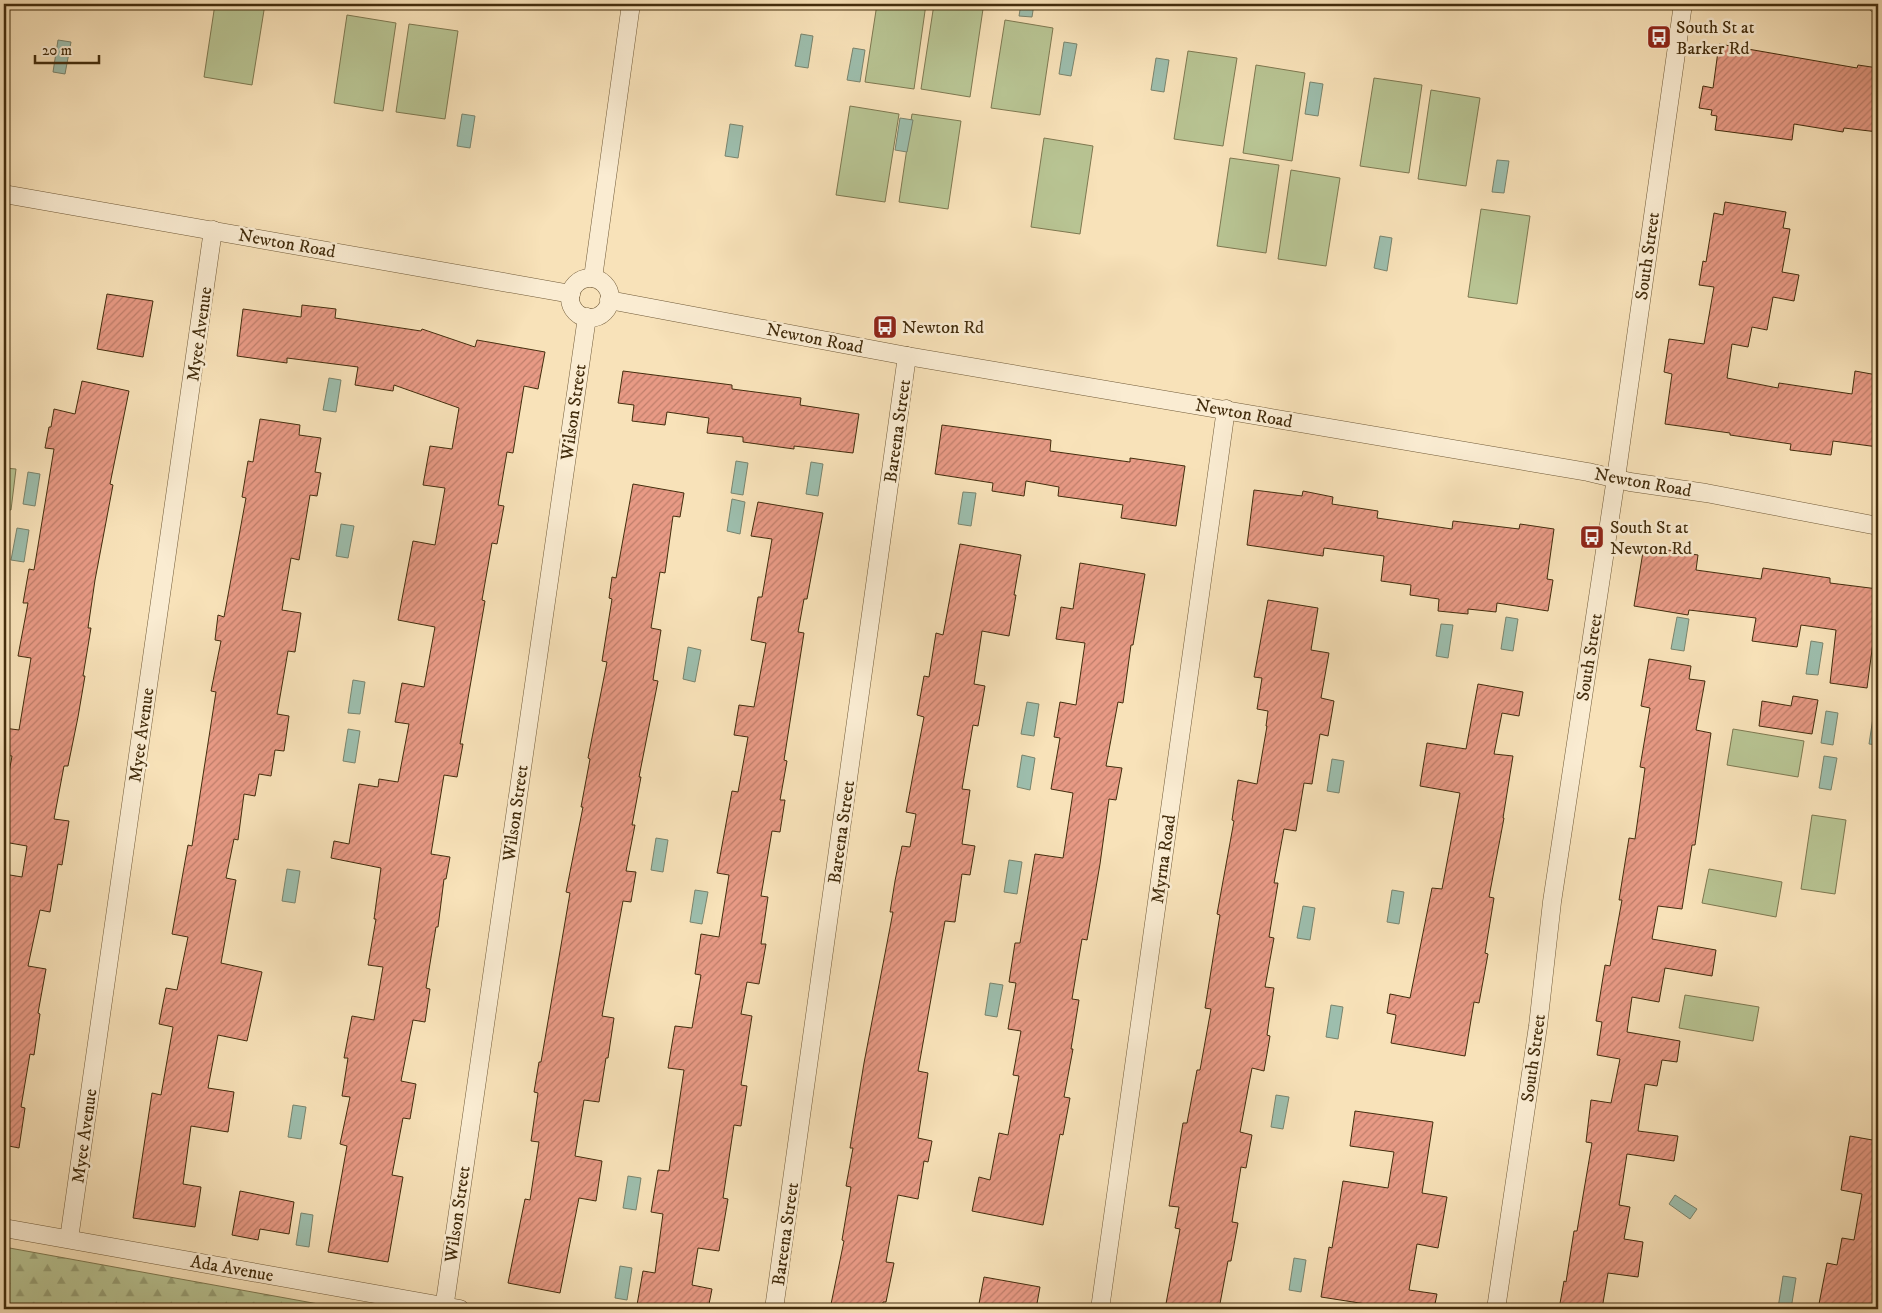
<svg xmlns="http://www.w3.org/2000/svg" width="1882" height="1313" font-family="'IM FELL DW Pica',serif">
<defs>
<pattern id="forest-firs" width="22" height="20" patternUnits="userSpaceOnUse" patternTransform="scale(1.25)"><rect width="22" height="20" fill="#b8c493"/><path d="M5 1l3.5 6h-7zM16 11l3.5 6h-7z" fill="#97a076"/></pattern>
<pattern id="building-hatch" width="6" height="6" patternUnits="userSpaceOnUse" patternTransform="scale(1.25)"><rect width="6" height="6" fill="#e89a85"/><path d="M-1 1l2-2M0 6l6-6M5 7l2-2" fill="none" stroke="#be7e6b"/></pattern>
</defs>
<rect width="100%" height="100%" fill="#f8e2b9"/>
<filter id="stains"><feTurbulence type="fractalNoise" baseFrequency=".004" numOctaves="4"/><feColorMatrix values="0 0 0 0 .2 0 0 0 0 .09 0 0 0 0 .02 0 0 0 .5 -.17"/></filter>
<radialGradient id="worn" r=".72"><stop offset=".6" stop-color="#630" stop-opacity="0"/><stop offset="1" stop-color="#630" stop-opacity=".3"/></radialGradient>
<g fill="#b8c493" stroke="#7e7850">
<polygon points="215,4 265,4 252,85 204,77"/>
<polygon points="877,4 926,4 914,89 865,82"/>
<polygon points="934,4 952,4 983,9 970,97 921,89"/>
<polygon points="347,15 396,23 383,111 334,103"/>
<polygon points="1005,20 1053,28 1040,115 991,108"/>
<polygon points="409,24 458,31 445,119 396,112"/>
<polygon points="1188,51 1237,58 1223,146 1174,139"/>
<polygon points="1256,65 1305,73 1292,161 1243,153"/>
<polygon points="1374,78 1422,85 1409,173 1360,166"/>
<polygon points="1431,90 1480,98 1466,186 1418,179"/>
<polygon points="850,106 899,114 885,202 836,195"/>
<polygon points="912,114 961,121 948,209 899,202"/>
<polygon points="1044,138 1093,146 1080,234 1031,227"/>
<polygon points="1230,158 1279,165 1266,253 1217,246"/>
<polygon points="1291,170 1340,178 1326,266 1278,259"/>
<polygon points="1481,209 1530,216 1517,304 1468,297"/>
<polygon points="4,468 16,469 11,510 4,509"/>
<polygon points="1733,729 1804,741 1798,777 1727,765"/>
<polygon points="1812,815 1846,820 1835,894 1801,889"/>
<polygon points="1709,869 1782,882 1776,917 1702,903"/>
<polygon points="1685,995 1759,1007 1753,1041 1679,1028"/>
</g>
<polygon fill="url(#forest-firs)" stroke="#7e7850" points="4,1247 346,1309 4,1309"/>
<g fill="#9dbead" stroke="#79846d">
<polygon points="1021,4 1034,4 1032,17 1019,16"/>
<polygon points="801,34 813,36 808,68 795,66"/>
<polygon points="58,40 71,42 65,74 53,72"/>
<polygon points="1064,42 1077,44 1071,76 1059,74"/>
<polygon points="853,48 865,50 860,82 847,80"/>
<polygon points="1156,58 1169,60 1164,92 1151,90"/>
<polygon points="1310,82 1323,84 1318,116 1305,114"/>
<polygon points="462,114 475,116 470,148 457,146"/>
<polygon points="900,118 913,120 907,152 895,150"/>
<polygon points="730,124 743,126 738,158 725,156"/>
<polygon points="1497,160 1509,161 1504,193 1492,192"/>
<polygon points="1380,236 1392,238 1387,271 1374,268"/>
<polygon points="329,378 341,380 336,412 323,410"/>
<polygon points="736,461 748,463 743,495 731,493"/>
<polygon points="811,462 823,464 818,496 806,494"/>
<polygon points="28,472 40,474 35,506 23,504"/>
<polygon points="963,492 976,493 971,526 958,524"/>
<polygon points="732,499 745,502 740,534 727,531"/>
<polygon points="341,524 354,526 348,558 336,556"/>
<polygon points="17,528 29,530 24,562 11,560"/>
<polygon points="1506,617 1518,619 1513,651 1501,649"/>
<polygon points="1677,617 1689,619 1684,651 1671,649"/>
<polygon points="1441,624 1453,625 1448,658 1436,656"/>
<polygon points="1811,641 1823,643 1818,675 1806,674"/>
<polygon points="688,647 701,650 695,682 683,679"/>
<polygon points="353,680 365,682 360,714 348,713"/>
<polygon points="1027,702 1039,704 1034,736 1021,734"/>
<polygon points="1826,711 1838,713 1833,745 1821,743"/>
<polygon points="1874,711 1878,712 1878,745 1869,744"/>
<polygon points="348,729 360,731 355,763 343,761"/>
<polygon points="1022,755 1035,758 1030,790 1017,787"/>
<polygon points="1824,756 1837,758 1831,790 1819,788"/>
<polygon points="1332,759 1344,761 1339,793 1327,791"/>
<polygon points="656,838 668,840 663,872 651,870"/>
<polygon points="1009,860 1022,862 1017,894 1004,892"/>
<polygon points="287,869 300,871 295,903 282,901"/>
<polygon points="695,890 708,892 702,924 690,922"/>
<polygon points="1392,890 1404,892 1399,924 1387,922"/>
<polygon points="1303,906 1315,908 1310,940 1297,938"/>
<polygon points="990,983 1003,985 997,1017 985,1015"/>
<polygon points="1331,1005 1343,1007 1338,1039 1326,1037"/>
<polygon points="1276,1095 1289,1097 1283,1129 1271,1127"/>
<polygon points="293,1105 306,1107 301,1139 288,1137"/>
<polygon points="628,1176 641,1178 636,1210 623,1208"/>
<polygon points="1675,1195 1697,1209 1690,1219 1669,1204"/>
<polygon points="301,1213 313,1215 309,1247 296,1245"/>
<polygon points="1294,1258 1306,1260 1301,1292 1289,1290"/>
<polygon points="620,1266 632,1268 627,1300 615,1298"/>
<polygon points="1783,1276 1796,1278 1791,1309 1778,1308"/>
</g>
<g fill="url(#building-hatch)" stroke="#432d0d">
<polygon points="1719,44 1857,68 1858,65 1878,68 1878,132 1844,128 1843,132 1794,124 1792,140 1715,130 1717,116 1711,115 1712,110 1699,108 1703,86 1713,88"/>
<polygon points="1725,202 1786,212 1783,228 1790,229 1782,272 1799,275 1794,301 1773,297 1767,330 1752,327 1748,347 1732,344 1727,378 1778,388 1779,383 1852,394 1855,371 1877,375 1873,403 1878,404 1878,447 1833,441 1831,455 1790,450 1791,444 1730,435 1730,433 1665,424 1672,374 1664,372 1669,339 1704,344 1714,287 1699,285 1703,261 1706,262 1714,213 1723,215"/>
<polygon points="107,294 153,301 143,357 97,349"/>
<polygon points="302,305 336,309 335,318 421,331 422,329 475,347 477,340 545,352 538,389 524,386 513,453 507,452 498,505 504,506 497,544 492,543 482,600 485,601 460,744 463,744 457,777 444,775 431,854 450,857 446,879 444,879 438,927 436,927 426,988 430,989 425,1022 413,1020 401,1081 416,1084 410,1119 403,1118 392,1175 403,1177 388,1262 328,1252 347,1146 340,1144 350,1097 342,1096 348,1058 344,1058 352,1016 374,1020 383,967 368,965 376,919 374,919 381,868 331,858 334,841 349,844 359,784 378,787 379,779 398,782 409,724 395,722 402,683 424,687 435,627 398,620 413,541 435,545 445,488 423,485 430,446 452,449 459,408 394,385 393,391 355,385 358,367 287,358 287,363 237,356 243,309 301,317"/>
<polygon points="623,371 732,385 732,389 801,398 800,405 859,414 853,453 794,446 794,449 743,442 743,437 707,433 709,418 667,412 665,425 632,421 634,405 618,403"/>
<polygon points="82,381 129,391 110,484 113,485 95,580 88,628 91,628 83,676 85,676 78,717 68,766 64,766 54,819 69,821 62,865 58,864 50,912 40,910 28,966 46,969 38,1013 40,1014 34,1055 30,1054 21,1107 25,1108 19,1148 4,1145 4,874 22,877 27,846 4,842 4,800 12,756 4,755 4,728 19,730 31,658 18,656 28,603 23,603 29,569 34,570 54,449 45,448 49,427 51,427 54,409 75,414"/>
<polygon points="260,419 300,425 299,435 321,438 315,472 321,473 317,496 310,495 299,560 291,558 282,610 301,613 295,652 288,651 277,714 289,716 284,751 275,750 271,776 259,774 255,796 244,794 238,840 234,839 226,878 236,880 221,963 262,972 247,1041 218,1035 208,1088 234,1092 228,1132 191,1126 183,1184 201,1187 195,1227 133,1218 152,1093 161,1095 173,1027 159,1024 166,988 177,990 188,937 172,934 188,845 192,846 216,692 211,691 221,641 215,640 218,615 224,617 246,498 242,497 248,461 253,462"/>
<polygon points="942,425 1051,440 1050,451 1130,462 1130,458 1185,466 1176,526 1121,518 1123,505 1058,496 1059,487 1026,481 1024,496 992,491 993,483 935,474"/>
<polygon points="633,484 684,493 680,517 673,516 665,573 660,572 651,628 661,630 653,680 658,681 639,777 641,777 632,825 635,825 626,871 636,872 631,902 623,901 602,1016 614,1018 608,1058 606,1058 599,1102 584,1100 575,1156 602,1161 596,1201 579,1198 560,1293 508,1283 525,1199 530,1200 539,1142 531,1141 538,1093 534,1092 539,1062 541,1062 570,893 566,892 583,807 581,807 590,759 588,758 607,662 602,661 612,599 609,598 612,577 616,578"/>
<polygon points="1254,490 1302,496 1303,491 1333,497 1332,504 1378,511 1377,518 1452,529 1453,521 1519,529 1520,524 1554,529 1547,579 1553,580 1548,611 1497,603 1496,612 1468,609 1468,614 1438,611 1439,599 1410,595 1411,585 1381,581 1384,556 1324,548 1323,556 1247,545"/>
<polygon points="758,502 823,513 807,599 804,599 798,632 804,633 784,760 787,761 780,800 785,800 780,832 772,831 761,896 768,897 761,944 766,944 759,984 747,982 741,1014 752,1016 741,1085 747,1086 741,1126 734,1125 723,1198 728,1199 719,1251 698,1248 692,1285 712,1289 708,1309 661,1309 637,1305 643,1271 655,1273 663,1214 651,1212 658,1170 669,1171 684,1070 668,1068 675,1026 692,1028 701,975 695,974 701,934 719,937 729,875 717,873 732,791 738,792 748,737 734,735 739,705 754,707 766,643 751,640 758,597 762,597 772,539 751,536"/>
<polygon points="960,544 1021,555 1014,595 1016,595 1009,636 982,631 974,684 985,686 978,726 973,725 962,789 970,790 962,844 975,846 970,875 962,874 955,922 945,921 918,1071 928,1073 918,1138 932,1141 928,1162 924,1161 918,1199 898,1195 886,1262 894,1263 886,1302 883,1302 882,1309 830,1309 844,1241 842,1240 851,1187 846,1186 853,1148 850,1148 864,1063 893,912 890,912 895,881 902,846 910,847 916,814 906,812 924,717 917,715 924,676 929,677 936,633 943,635"/>
<polygon points="1644,546 1698,555 1696,570 1761,579 1763,568 1830,578 1830,583 1878,589 1878,604 1867,688 1830,683 1836,630 1801,625 1797,647 1752,641 1756,618 1689,610 1688,615 1634,606"/>
<polygon points="1080,563 1145,574 1133,645 1131,645 1123,703 1118,702 1106,766 1122,768 1116,800 1109,799 1100,864 1087,940 1082,939 1072,999 1079,1000 1071,1049 1073,1049 1064,1097 1070,1098 1063,1135 1060,1134 1043,1225 972,1211 979,1177 990,1180 999,1133 1008,1135 1019,1076 1013,1075 1021,1031 1008,1029 1016,983 1009,982 1015,943 1020,943 1035,854 1063,858 1073,793 1051,789 1060,738 1054,737 1060,702 1076,705 1085,643 1056,639 1061,607 1073,609"/>
<polygon points="1268,600 1318,608 1311,650 1329,653 1321,698 1334,701 1328,736 1320,734 1312,784 1304,783 1296,831 1284,829 1274,883 1278,883 1269,937 1274,938 1265,987 1274,988 1267,1035 1270,1036 1264,1071 1252,1068 1240,1132 1252,1135 1246,1168 1241,1167 1232,1222 1238,1223 1231,1261 1228,1261 1219,1309 1165,1309 1180,1229 1175,1228 1179,1207 1169,1206 1183,1123 1187,1123 1197,1070 1200,1070 1211,1009 1205,1008 1220,915 1217,914 1234,821 1232,820 1238,780 1257,784 1267,726 1266,726 1268,711 1257,709 1262,678 1254,677"/>
<polygon points="1649,659 1691,666 1689,679 1705,681 1696,730 1711,733 1695,845 1692,845 1682,909 1658,906 1652,939 1716,950 1712,976 1665,968 1659,1002 1632,997 1627,1032 1680,1041 1677,1062 1662,1060 1657,1086 1645,1084 1638,1131 1678,1136 1674,1161 1627,1154 1619,1205 1630,1207 1624,1239 1643,1242 1638,1277 1608,1273 1602,1309 1559,1309 1564,1281 1566,1282 1574,1231 1577,1231 1592,1143 1586,1142 1591,1100 1611,1103 1620,1059 1597,1055 1602,1022 1596,1021 1605,965 1610,966 1622,900 1619,900 1629,838 1635,839 1645,768 1640,767 1650,708 1641,706"/>
<polygon points="1478,684 1523,692 1519,716 1502,713 1494,754 1513,756 1503,818 1504,818 1489,897 1494,898 1485,953 1488,954 1479,1003 1474,1002 1465,1056 1391,1043 1396,1015 1387,1013 1390,994 1410,998 1432,888 1442,889 1460,793 1420,786 1427,743 1466,749"/>
<polygon points="1793,696 1818,700 1812,734 1759,726 1762,701 1791,706"/>
<polygon points="1355,1111 1433,1122 1422,1193 1447,1197 1438,1248 1417,1244 1409,1290 1437,1294 1434,1309 1398,1309 1321,1297 1329,1247 1332,1248 1343,1181 1388,1188 1394,1152 1350,1146"/>
<polygon points="1850,1136 1878,1141 1878,1309 1818,1309 1827,1263 1837,1265 1842,1238 1854,1240 1862,1194 1841,1190"/>
<polygon points="240,1191 294,1202 289,1234 260,1229 258,1240 232,1235"/>
<polygon points="984,1277 1040,1287 1036,1309 978,1309"/>
</g>
<g fill="none" stroke-linecap="round" stroke-linejoin="round">
<defs>
<g id="minor">
<polyline points="1877,4 1878,4"/>
<polyline points="4,194 571,294"/>
<polyline points="593,278 631,4"/>
<circle cx="590" cy="298" r="20"/>
<polyline points="609,300 907,356 1588,472 1630,482 1706,493 1878,526"/>
<polyline points="4,1228 460,1309"/>
<polyline points="69,1239 213,230"/>
<polyline points="444,1309 587,317"/>
<polyline points="774,1309 907,356"/>
<polyline points="1100,1309 1226,409"/>
<polyline points="1496,1309 1538,1026 1552,902 1616,478 1683,4"/>
</g>
</defs>
<use href="#minor" stroke="#705a38" stroke-width="19"/>
<use href="#minor" stroke="#faecd2" stroke-width="18"/>
</g>
<defs>
<symbol id="bus-square" viewBox="-11 -11 22 22"><rect x="-9" y="-9" width="18" height="18" rx="4" fill="#8f2418" stroke="#faecd2"/><path d="M-5-6H5V4H4V6H2V4H-2V6H-4V4H-5ZM-3.5-4V0h7V-4ZM-3.5 1.2v1.5H-2V1.2ZM2 1.2v1.5H3.5V1.2Z" fill="#fff"/></symbol>
</defs>
<g fill-rule="evenodd">
<use href="#bus-square" x="1645" y="23" width="28" height="28"/>
<use href="#bus-square" x="871" y="313" width="28" height="28"/>
<use href="#bus-square" x="1578" y="523" width="28" height="28"/>
</g>
<g text-anchor="middle" stroke-width="5" stroke-linejoin="round" paint-order="stroke">
<g font-size="18" fill="#432d0d" stroke="#faecd2" text-anchor="start">
<text x="1676" y="33">South St at<tspan x="1676" dy="21">Barker Rd</tspan></text>
<text x="902" y="333">Newton Rd</text>
<text x="1610" y="533">South St at<tspan x="1610" dy="21">Newton Rd</tspan></text>
</g>
<g font-size="18" fill="#432d0d" stroke="#faecd2">
<text transform="translate(287 243) rotate(10)" y="6">Newton Road</text>
<text transform="translate(1647 256) rotate(-82)" y="6">South Street</text>
<text transform="translate(199 334) rotate(-82)" y="6">Myee Avenue</text>
<text transform="translate(815 338) rotate(11)" y="6">Newton Road</text>
<text transform="translate(573 412) rotate(-82)" y="6">Wilson Street</text>
<text transform="translate(1244 413) rotate(10)" y="6">Newton Road</text>
<text transform="translate(897 431) rotate(-82)" y="6">Bareena Street</text>
<text transform="translate(1643 482) rotate(10)" y="6">Newton Road</text>
<text transform="translate(1589 657) rotate(-81)" y="6">South Street</text>
<text transform="translate(141 735) rotate(-82)" y="6">Myee Avenue</text>
<text transform="translate(515 813) rotate(-82)" y="6">Wilson Street</text>
<text transform="translate(841 832) rotate(-82)" y="6">Bareena Street</text>
<text transform="translate(1163 859) rotate(-82)" y="6">Myrna Road</text>
<text transform="translate(1533 1058) rotate(-82)" y="6">South Street</text>
<text transform="translate(84 1136) rotate(-82)" y="6">Myee Avenue</text>
<text transform="translate(457 1214) rotate(-82)" y="6">Wilson Street</text>
<text transform="translate(785 1234) rotate(-82)" y="6">Bareena Street</text>
<text transform="translate(232 1268) rotate(10)" y="6">Ada Avenue</text>
</g>
</g>
<rect width="1882" height="1313" fill="none" stroke="#f8e2b9" stroke-width="20"/>
<rect x="5" y="5" width="1872" height="1303" fill="none" stroke="#432d0d" stroke-width="2.5"/>
<rect x="10" y="10" width="1862" height="1293" fill="none" stroke="#432d0d"/>
<path d="M35 55v8h64v-8" fill="none" stroke="#432d0d" stroke-width="2.5"/>
<text x="42" y="55" font-size="15" fill="#432d0d" stroke="#faecd2" stroke-width="4" paint-order="stroke">20 m</text>
<rect width="100%" height="100%" filter="url(#stains)"/>
<rect width="100%" height="100%" fill="url(#worn)"/>
</svg>
